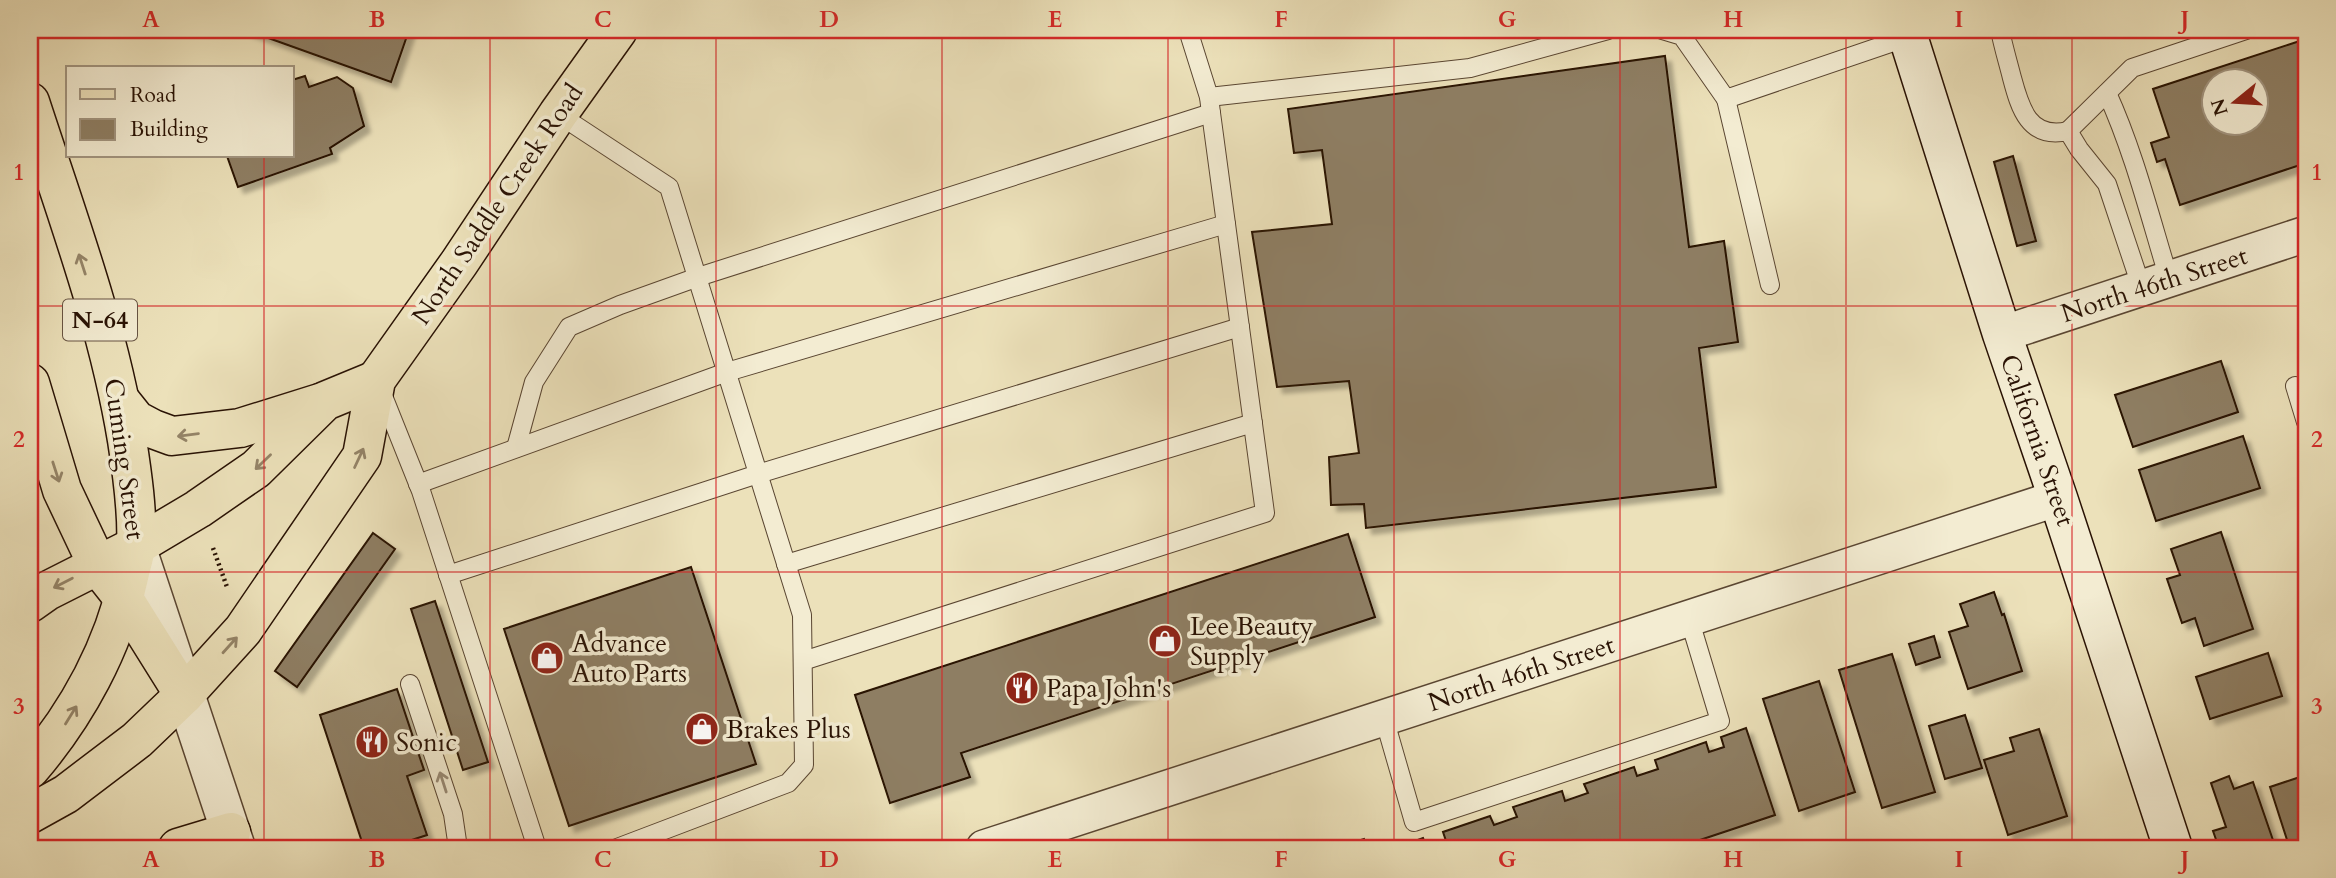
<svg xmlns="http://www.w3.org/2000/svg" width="2336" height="878" font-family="Cardo,serif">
<defs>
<filter id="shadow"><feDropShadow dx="6" dy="6" stdDeviation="2" flood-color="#0004"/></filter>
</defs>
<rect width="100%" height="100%" fill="#ece1ba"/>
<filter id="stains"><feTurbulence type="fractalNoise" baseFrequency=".00286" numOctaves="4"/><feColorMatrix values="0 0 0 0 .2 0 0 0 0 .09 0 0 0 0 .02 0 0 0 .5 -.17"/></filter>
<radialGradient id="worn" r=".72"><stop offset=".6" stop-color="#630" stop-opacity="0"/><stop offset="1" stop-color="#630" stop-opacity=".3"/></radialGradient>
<g fill="#8e7e63" stroke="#291204" stroke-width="2" fill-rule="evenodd" filter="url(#shadow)">
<polygon points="246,30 409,30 391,82"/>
<path d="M2306 39V163L2180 205 2165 159 2157 162 2151 143 2169 137 2153 89ZM2214 80H2256V122H2214Z"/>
<polygon points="1665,56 1689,247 1724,241 1738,342 1699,348 1716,487 1366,528 1364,504 1331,505 1329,457 1359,453 1349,381 1277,387 1252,232 1332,224 1322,150 1294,153 1288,109"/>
<polygon points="305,76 309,87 337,77 353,88 364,126 330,148 332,154 238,187 227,156 292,156 292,80"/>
<polygon points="2013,156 2036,241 2017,246 1994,162"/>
<polygon points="2221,361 2238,412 2133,447 2115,395"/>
<polygon points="2243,436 2260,488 2156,521 2139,470"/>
<polygon points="2221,532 2253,629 2204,646 2195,618 2182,623 2167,579 2180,575 2171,549"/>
<polygon points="373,533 395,549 297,687 275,671"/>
<polygon points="1348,534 1375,617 961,753 970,777 890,803 855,695"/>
<polygon points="691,567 756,764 569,826 504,629"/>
<polygon points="1994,592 2002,615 2004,614 2022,671 1968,689 1949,632 1968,626 1960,604"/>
<polygon points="435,601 488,762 463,770 411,609"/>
<polygon points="1934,636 1940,657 1916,665 1909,644"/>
<polygon points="2268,653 2282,696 2210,719 2196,677"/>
<polygon points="1892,654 1935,792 1882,808 1839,670"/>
<polygon points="1819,681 1855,792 1799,811 1763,699"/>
<polygon points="397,689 424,770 407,776 427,835 393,846 394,848 364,848 320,715"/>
<polygon points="1965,715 1982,768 1945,779 1929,726"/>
<polygon points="1746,728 1775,815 1676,848 1402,848 1401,846 1423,838 1427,848 1446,841 1443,832 1490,816 1494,825 1517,817 1513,807 1562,791 1565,801 1588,793 1584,784 1634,767 1637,776 1658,769 1655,760 1706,742 1709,752 1724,747 1721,737"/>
<polygon points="2039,729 2067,816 2008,835 1984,760 2014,751 2010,738"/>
<polygon points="2306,775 2306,841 2289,846 2270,787"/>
<polygon points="2229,776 2234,789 2253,782 2274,843 2259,848 2219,848 2213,831 2226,827 2211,783"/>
<polygon points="1364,839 1367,848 1335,848"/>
</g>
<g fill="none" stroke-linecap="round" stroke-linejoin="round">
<defs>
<g id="service">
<polyline points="1662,30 1682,36 1726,99 1908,37"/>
<path d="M2000 30C2003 46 2008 62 2012 78 2020 108 2029 140 2068 131L2079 149 2107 184 2142 289"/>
<path d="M2107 93C2134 152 2150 217 2169 279"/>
<polyline points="1209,97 1470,68 1608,30"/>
<polyline points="1726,99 1770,285"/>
<polyline points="558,114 669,187 802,615 804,765 788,783 617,848"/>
<polyline points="2068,131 2132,68 2246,30"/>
<polyline points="2295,386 2306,422"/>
<polyline points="381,391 421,491 537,848"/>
<polyline points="516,448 534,382 569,327 620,305 698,277 1211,113"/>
<polyline points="418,484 727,372 1226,224"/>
<polyline points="786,564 1253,423"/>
<polyline points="448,575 758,474 1240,327"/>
<polyline points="803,661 1265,513 1211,113 1209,97 1188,30"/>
<polyline points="410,684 453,814 458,848"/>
<polyline points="1384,718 1414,822 1720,721 1689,618"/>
</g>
<g id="minor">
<polyline points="2002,334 2306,234"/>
<polyline points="984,848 2058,498"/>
</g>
<polyline id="tertiary" points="136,546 236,848"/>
<polyline id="secondary" points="1906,30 2002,334 2058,498 2173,848"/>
<g id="primary">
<path d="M30 102C66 213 108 324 127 440 132 472 138 513 136 546 135 556 131 567 129 577 113 648 77 714 30 769"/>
<polyline points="30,383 62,490 98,566 124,599 184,695"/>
<polyline points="120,400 136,420 153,429 172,436 240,428 320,403"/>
<polyline points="30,603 47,591 136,546 198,509 256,469 325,401 376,380"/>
<polyline points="30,814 66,794 137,740 184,695 243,630 362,456 376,380 459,263 558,114 618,30"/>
<polyline points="178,848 231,832"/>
</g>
</defs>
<use href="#service" stroke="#5a4632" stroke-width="20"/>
<use href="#minor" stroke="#5a4632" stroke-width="38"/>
<use href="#tertiary" stroke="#5a4632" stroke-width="41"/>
<use href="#secondary" stroke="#291204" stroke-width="41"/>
<use href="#primary" stroke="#291204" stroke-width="41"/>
<polyline stroke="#291204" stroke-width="4.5" stroke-dasharray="2 3.5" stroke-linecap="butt" points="213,548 227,587"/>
<use href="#service" stroke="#f3ecd2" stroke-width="18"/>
<use href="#minor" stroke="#f3ecd2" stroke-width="35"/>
<use href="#tertiary" stroke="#f3ecd2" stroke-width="38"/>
<use href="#secondary" stroke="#f3ecd2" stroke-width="38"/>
<use href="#primary" stroke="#ece1ba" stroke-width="38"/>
</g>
<defs><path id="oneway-shaft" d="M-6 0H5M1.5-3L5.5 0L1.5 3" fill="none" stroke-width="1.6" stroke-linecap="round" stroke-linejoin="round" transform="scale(1.75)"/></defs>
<g stroke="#948468">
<use href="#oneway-shaft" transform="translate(82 264) rotate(-108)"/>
<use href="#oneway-shaft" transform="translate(188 435) rotate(173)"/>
<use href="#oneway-shaft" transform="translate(359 458) rotate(-65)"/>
<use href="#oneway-shaft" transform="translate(263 462) rotate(136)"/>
<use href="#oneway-shaft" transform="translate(56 472) rotate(72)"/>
<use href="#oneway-shaft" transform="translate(63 583) rotate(153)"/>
<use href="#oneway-shaft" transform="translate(230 645) rotate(-48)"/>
<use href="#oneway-shaft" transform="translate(71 715) rotate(-58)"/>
</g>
<use stroke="#988a75" href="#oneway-shaft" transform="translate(443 782) rotate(-108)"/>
<path fill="none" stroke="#d62828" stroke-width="2" stroke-opacity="0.55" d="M264 30V68M490 30V848M716 30V848M942 30V848M1168 30V848M1394 30V848M1620 30V848M1846 30V848M2072 30V848M264 156V848M30 306H2306M30 572H2306"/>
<defs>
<symbol id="shop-disc" viewBox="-11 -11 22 22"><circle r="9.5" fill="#8f2418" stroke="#f3ecd2"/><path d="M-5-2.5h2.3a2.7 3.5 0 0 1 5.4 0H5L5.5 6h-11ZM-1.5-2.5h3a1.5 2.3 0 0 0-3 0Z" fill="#fff"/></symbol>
<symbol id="restaurant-disc" viewBox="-11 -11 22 22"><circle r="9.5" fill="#8f2418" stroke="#f3ecd2"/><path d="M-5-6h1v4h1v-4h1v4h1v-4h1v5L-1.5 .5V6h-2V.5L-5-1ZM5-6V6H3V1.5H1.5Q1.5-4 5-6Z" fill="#fff"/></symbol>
</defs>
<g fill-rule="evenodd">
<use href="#shop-disc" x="1146" y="622" width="38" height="38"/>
<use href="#shop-disc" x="528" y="639" width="38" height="38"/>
<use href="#restaurant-disc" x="1003" y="669" width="38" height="38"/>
<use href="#shop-disc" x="683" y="710" width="38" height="38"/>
<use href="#restaurant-disc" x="353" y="723" width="38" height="38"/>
</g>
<g text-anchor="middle" stroke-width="7" stroke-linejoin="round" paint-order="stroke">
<rect fill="#f3ecd2" stroke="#665342" stroke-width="2" x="63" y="299.5" width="74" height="41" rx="5"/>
<g font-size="24" font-weight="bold" fill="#291204">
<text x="100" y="328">N-64</text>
</g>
<g font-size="26" fill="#291204" stroke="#f3ecd2">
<text transform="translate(497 204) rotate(-56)" y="9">North Saddle Creek Road</text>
<text transform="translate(2154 284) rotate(-18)" y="9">North 46th Street</text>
<text transform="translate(2038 440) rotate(71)" y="9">California Street</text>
<text transform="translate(125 459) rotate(82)" y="9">Cuming Street</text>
<text transform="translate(1521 673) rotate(-18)" y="9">North 46th Street</text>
</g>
<g font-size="26" fill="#291204" stroke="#f3ecd2" text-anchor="start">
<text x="1190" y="635">Lee Beauty<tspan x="1190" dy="30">Supply</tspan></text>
<text x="572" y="652">Advance<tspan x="572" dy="30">Auto Parts</tspan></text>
<text x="1046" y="697">Papa John's</text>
<text x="726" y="738">Brakes Plus</text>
<text x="396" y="751">Sonic</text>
</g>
</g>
<rect width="2336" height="878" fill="none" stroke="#ece1ba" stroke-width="77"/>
<rect x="66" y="66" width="228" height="91" fill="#f3ecd2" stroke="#a29580" stroke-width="2"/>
<rect x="80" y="89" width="35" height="10" fill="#ece1ba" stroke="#a29580" stroke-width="2"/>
<text x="130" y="102" font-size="21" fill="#291204">Road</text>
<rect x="80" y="119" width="35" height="21" fill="#8e7e63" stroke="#a29580" stroke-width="2"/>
<text x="130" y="136" font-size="21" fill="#291204">Building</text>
<g transform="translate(2235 102) rotate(252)"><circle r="33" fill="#f3ecd2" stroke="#a29580" stroke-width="2"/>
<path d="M0-5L12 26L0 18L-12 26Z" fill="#8f2418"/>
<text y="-10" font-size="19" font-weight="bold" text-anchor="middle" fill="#291204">N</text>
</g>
<rect x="38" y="38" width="2260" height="802" fill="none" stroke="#d62828" stroke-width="2.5"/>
<g font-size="23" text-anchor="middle" font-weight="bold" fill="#d62828">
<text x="151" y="27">A</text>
<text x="377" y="27">B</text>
<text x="603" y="27">C</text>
<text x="829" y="27">D</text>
<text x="1055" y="27">E</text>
<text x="1281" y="27">F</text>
<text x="1507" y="27">G</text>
<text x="1733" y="27">H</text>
<text x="1959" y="27">I</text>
<text x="2185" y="27">J</text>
<text x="19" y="180">1</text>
<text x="2317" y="180">1</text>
<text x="19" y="447">2</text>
<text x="2317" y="447">2</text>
<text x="19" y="714">3</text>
<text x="2317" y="714">3</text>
<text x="151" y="867">A</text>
<text x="377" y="867">B</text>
<text x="603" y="867">C</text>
<text x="829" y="867">D</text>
<text x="1055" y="867">E</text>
<text x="1281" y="867">F</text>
<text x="1507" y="867">G</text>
<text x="1733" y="867">H</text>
<text x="1959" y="867">I</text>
<text x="2185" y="867">J</text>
</g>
<rect width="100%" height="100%" filter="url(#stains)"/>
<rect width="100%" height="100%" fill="url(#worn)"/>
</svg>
